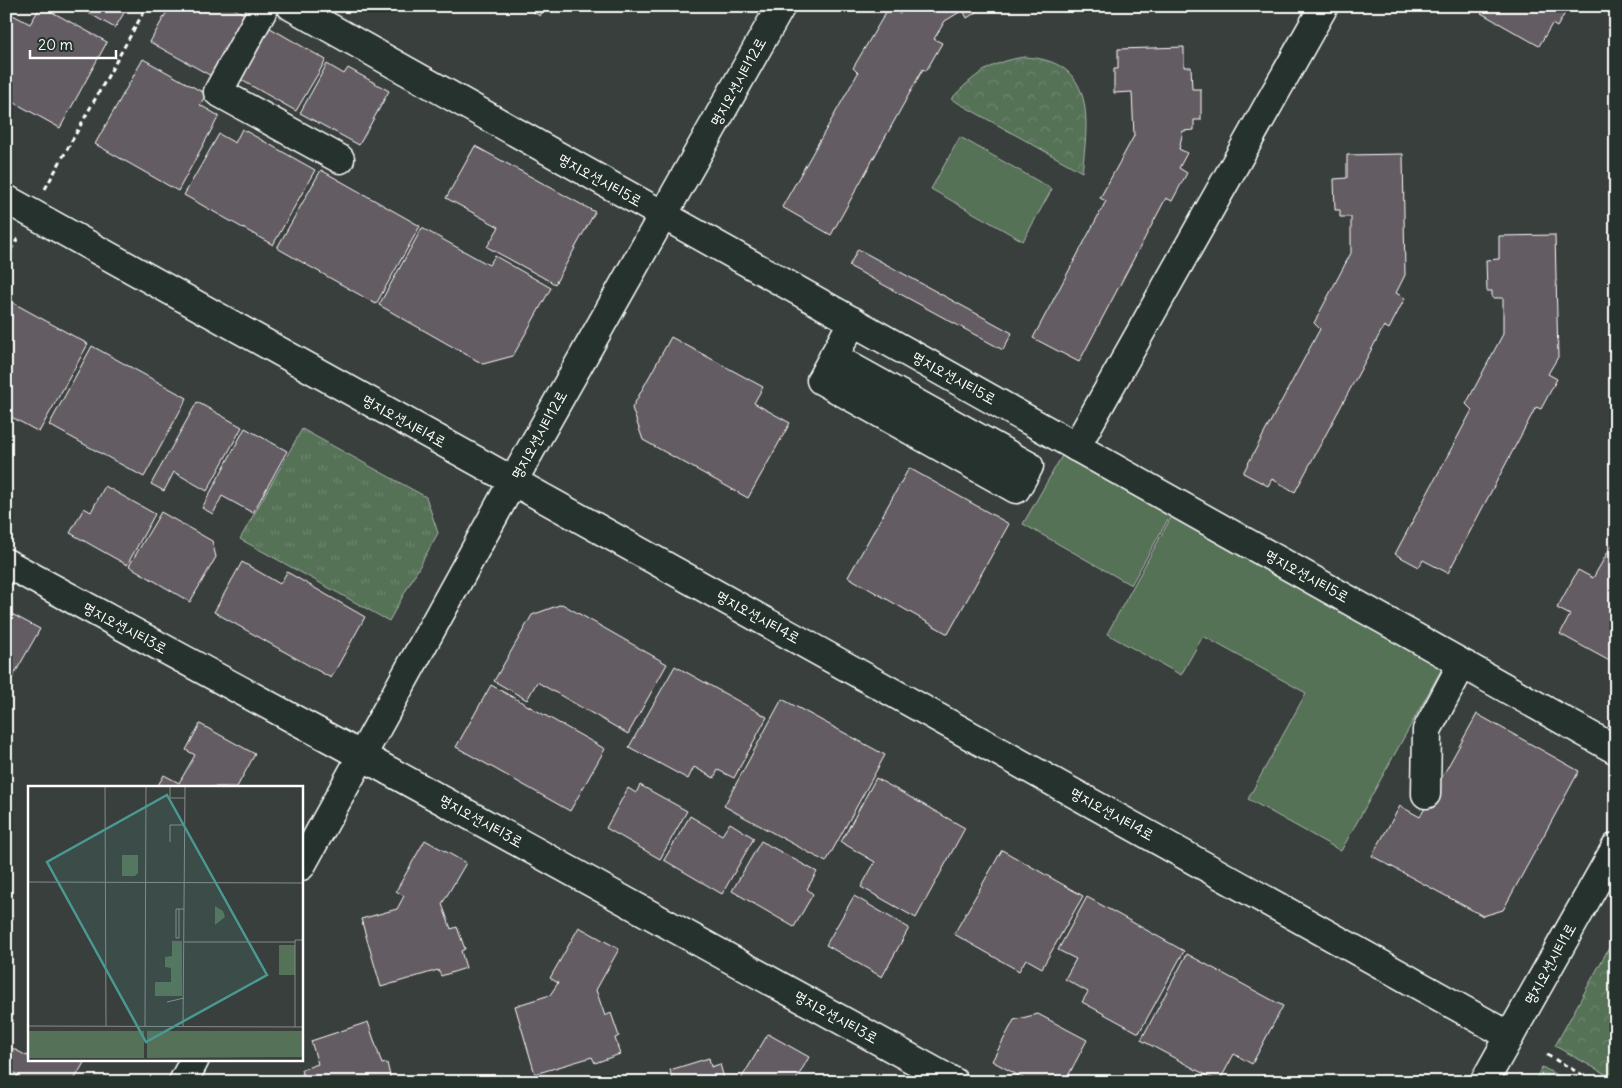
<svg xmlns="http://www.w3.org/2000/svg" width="1622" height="1088" font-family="Delius,'Poor Story',sans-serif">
<defs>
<pattern id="grass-tufts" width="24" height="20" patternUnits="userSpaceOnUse" patternTransform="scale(1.25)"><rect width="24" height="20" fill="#557157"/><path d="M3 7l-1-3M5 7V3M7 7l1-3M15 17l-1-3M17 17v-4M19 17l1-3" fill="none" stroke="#6e8670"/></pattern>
<pattern id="forest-crowns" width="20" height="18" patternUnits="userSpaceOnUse" patternTransform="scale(1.25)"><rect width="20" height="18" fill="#557157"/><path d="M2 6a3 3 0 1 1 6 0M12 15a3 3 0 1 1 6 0" fill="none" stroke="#6e8670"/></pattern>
</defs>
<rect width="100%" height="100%" fill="#393f3d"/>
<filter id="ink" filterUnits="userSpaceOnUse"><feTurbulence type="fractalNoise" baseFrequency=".02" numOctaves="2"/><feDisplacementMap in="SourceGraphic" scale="10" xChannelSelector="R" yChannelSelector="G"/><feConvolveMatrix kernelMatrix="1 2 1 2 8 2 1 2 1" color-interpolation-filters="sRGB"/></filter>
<g filter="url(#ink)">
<polygon fill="url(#grass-tufts)" stroke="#aab8ab" points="302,429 426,497 438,533 389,621 240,539"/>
<g fill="url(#forest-crowns)" stroke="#aab8ab">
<path d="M1024 57C1095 60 1089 118 1082 172L951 99C974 75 991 62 1024 57Z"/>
<polygon points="1616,935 1616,1080 1555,1046"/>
<polygon points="1542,1067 1570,1082 1534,1082"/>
</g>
<g fill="#557157" stroke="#aab8ab">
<polygon points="960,137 1052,189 1023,241 931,189"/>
<polygon points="1063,454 1171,514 1131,585 1023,524"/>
<polygon points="1173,514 1444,665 1341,851 1248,799 1306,693 1203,636 1181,675 1107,634"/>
</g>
<g fill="#645b62" stroke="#fff">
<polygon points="41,6 107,42 60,128 6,98 6,18 9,13 30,24"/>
<polygon points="76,6 128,6 115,28"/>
<polygon points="170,6 230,6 249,17 215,78 150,42"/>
<polygon points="523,6 546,6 540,16"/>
<polygon points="904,6 986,6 967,18 963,10 945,21 934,39 942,43 926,71 923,69 831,235 782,207 858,73 853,68 889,7 900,14 905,9"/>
<polygon points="1485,6 1569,6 1557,27 1552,24 1539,46 1481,13"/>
<polygon points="265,25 326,60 296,111 236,77"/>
<polygon points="1184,47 1184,67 1191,67 1192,89 1201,89 1201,120 1194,120 1194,130 1183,131 1179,149 1187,153 1179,168 1187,173 1172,201 1166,198 1079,362 1033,338 1106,201 1100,198 1134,136 1132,92 1114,93 1114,69 1118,69 1118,49"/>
<polygon points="143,59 206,94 200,105 219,116 178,191 95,144"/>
<polygon points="327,64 344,74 348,68 389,91 359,145 300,113"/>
<polygon points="242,129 315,170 273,245 184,195 219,134 235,143"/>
<polygon points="475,146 595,212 555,284 487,247 499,227 446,198"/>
<polygon points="1403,154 1405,275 1396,293 1405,298 1389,329 1384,326 1295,492 1272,479 1268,486 1243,473 1320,329 1314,323 1351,253 1351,217 1340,217 1340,210 1335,210 1334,179 1347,178 1347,155"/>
<polygon points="321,170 420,226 376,304 277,248"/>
<polygon points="422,228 489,265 495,256 551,288 513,356 483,364 379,305"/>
<polygon points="1555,235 1558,357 1548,374 1557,379 1541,409 1536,407 1448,573 1423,560 1419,567 1395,554 1472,410 1466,404 1503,334 1503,298 1492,298 1492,291 1487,291 1486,260 1499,259 1499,236"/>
<polygon points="858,249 1012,333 1003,350 849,266"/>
<polygon points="6,299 88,344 39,432 6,414"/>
<polygon points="671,337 763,387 754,403 790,423 748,498 643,440 632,408"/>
<polygon points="92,346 187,398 144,477 49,425"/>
<polygon points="197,402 242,427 207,491 174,472 164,491 151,484"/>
<polygon points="245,428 287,451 253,513 222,496 213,514 202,508"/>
<polygon points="909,468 1009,524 948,634 848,577"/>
<polygon points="105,486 155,514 127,565 70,533 84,508 91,512"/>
<polygon points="161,512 212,541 216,557 190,602 129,566"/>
<polygon points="1616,538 1616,663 1615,664 1560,634 1570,615 1557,608 1578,570 1593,578"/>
<polygon points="242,562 280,584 287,572 365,617 331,678 214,612"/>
<polygon points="562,604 667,664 628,734 537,682 527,700 494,681 532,615"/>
<polygon points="6,611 40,629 6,689"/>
<polygon points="675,666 767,717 734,778 718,770 714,778 694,767 688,779 629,747"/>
<polygon points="491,685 605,749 570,811 456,747"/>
<polygon points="782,699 885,755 826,862 724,806"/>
<polygon points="1477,714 1579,771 1503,910 1483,916 1372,856 1400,806 1420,817"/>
<polygon points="200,724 255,754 237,787 157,787 164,775 179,783 195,755 186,750"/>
<polygon points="876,778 965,828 916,918 861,887 875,862 841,842"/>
<polygon points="640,785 687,811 660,859 606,828 628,788 636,793"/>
<polygon points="690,816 722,835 730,823 754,838 722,894 664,860"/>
<polygon points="425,840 466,863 442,904 451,929 457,927 465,949 461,951 466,968 441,976 438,970 381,987 361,919 397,909 404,896 396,891"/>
<polygon points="761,841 817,872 807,889 813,894 794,927 732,891"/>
<polygon points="1002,850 1083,896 1042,968 1026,959 1019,971 954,934"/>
<polygon points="854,896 909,928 882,977 826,945"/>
<polygon points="1087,897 1184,951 1139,1033 1082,1002 1088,992 1065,979 1076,959 1058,950"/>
<polygon points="579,927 619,949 596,990 605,1016 611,1013 619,1036 615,1038 620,1054 595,1063 592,1057 535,1074 515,1006 550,995 558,983 550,978"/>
<polygon points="1187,954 1283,1006 1252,1064 1234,1054 1219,1082 1141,1040"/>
<polygon points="1038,1014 1087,1040 1065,1082 1030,1082 992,1061 1014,1020"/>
<polygon points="368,1022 382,1064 387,1063 391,1080 395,1080 396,1082 305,1082 301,1070 318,1064 311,1041"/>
<polygon points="768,1034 809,1057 795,1082 733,1082 741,1079"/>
<polygon points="12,1048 27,1056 29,1054 29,1059 86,1059 73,1082 14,1082 18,1075 6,1068 6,1059"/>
<polygon points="709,1058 711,1067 720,1064 725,1082 673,1082 670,1070"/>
</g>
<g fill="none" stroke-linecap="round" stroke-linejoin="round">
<defs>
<g id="minor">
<polyline points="265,6 218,92 340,159"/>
<polyline points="291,6 1616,750"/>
<polyline points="833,357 1029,466 1016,489 821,380 853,321"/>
<polyline points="1076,447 1324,6"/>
<polyline points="6,563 362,756 954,1082"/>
<polyline points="1426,794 1427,730 1462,664"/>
<polyline points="301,866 513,481 781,6"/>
<polyline points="183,1082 195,1059"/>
</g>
<g id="major">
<polyline points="6,199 1510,1036"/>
<polyline points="1484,1082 1616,847"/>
</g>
</defs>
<use href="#minor" stroke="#fff" stroke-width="31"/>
<use href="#major" stroke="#fff" stroke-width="31"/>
<g stroke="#fff" stroke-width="3" stroke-dasharray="5 4" stroke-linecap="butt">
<polyline points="45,189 147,6"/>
<polyline points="6,258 18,238"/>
<polyline points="1547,1055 1595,1082"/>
</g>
<use href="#minor" stroke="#26332d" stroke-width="28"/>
<use href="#major" stroke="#26332d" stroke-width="28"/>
</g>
</g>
<g text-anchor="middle" stroke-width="5" stroke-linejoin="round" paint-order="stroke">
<g font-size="15" fill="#fff" stroke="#26332d">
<text transform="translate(738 82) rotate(-61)" y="5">명지오션시티12로</text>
<text transform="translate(600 180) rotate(29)" y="5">명지오션시티5로</text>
<text transform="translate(954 378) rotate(29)" y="5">명지오션시티5로</text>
<text transform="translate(404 421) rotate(29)" y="5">명지오션시티4로</text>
<text transform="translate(539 435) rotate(-61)" y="5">명지오션시티12로</text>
<text transform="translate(1307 576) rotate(29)" y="5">명지오션시티5로</text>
<text transform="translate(758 617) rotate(29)" y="5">명지오션시티4로</text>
<text transform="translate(125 628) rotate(28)" y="5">명지오션시티3로</text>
<text transform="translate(1112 814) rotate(29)" y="5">명지오션시티4로</text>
<text transform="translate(481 821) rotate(29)" y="5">명지오션시티3로</text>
<text transform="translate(1550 964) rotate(-61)" y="5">명지오션시티1로</text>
<text transform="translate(836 1017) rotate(29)" y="5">명지오션시티3로</text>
</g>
</g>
<g transform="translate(28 786)">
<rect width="275" height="275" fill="#393f3d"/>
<path d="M94 69H110V87L107 90H94Z" fill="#557157"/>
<path d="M187 120 195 125 197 131 187 139ZM251 159H267V189H251ZM0 245H116V272H0ZM119 245H275V271L119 272Z" fill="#557157"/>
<path d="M144 155H154V210H127V196H143V182L137 181V171L144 170Z" fill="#557157"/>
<path fill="none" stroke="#888c8b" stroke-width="1" d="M77 0 78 240M142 0V12H157M142 56V39H156M0 96 275 97M151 123V152H148V123H156M156 156H267M139 216 156 212M0 240 275 241M117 240 118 0M155 240 157 0M267 241V154H275"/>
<path fill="#4b9892" fill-opacity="0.15" stroke="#4b9892" stroke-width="2.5" d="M139 9 239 189 118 256 19 76Z"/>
<rect width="275" height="275" fill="none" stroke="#fff" stroke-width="2.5"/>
</g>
<rect width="1622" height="1088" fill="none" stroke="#26332d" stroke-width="25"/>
<rect x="12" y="12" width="1597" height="1063" fill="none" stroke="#fff" stroke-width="2" filter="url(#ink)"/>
<path d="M30 50v8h86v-8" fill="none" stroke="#ffffff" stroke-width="2.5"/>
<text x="38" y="50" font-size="15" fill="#ffffff" stroke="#26332d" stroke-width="4" paint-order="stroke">20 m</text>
</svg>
